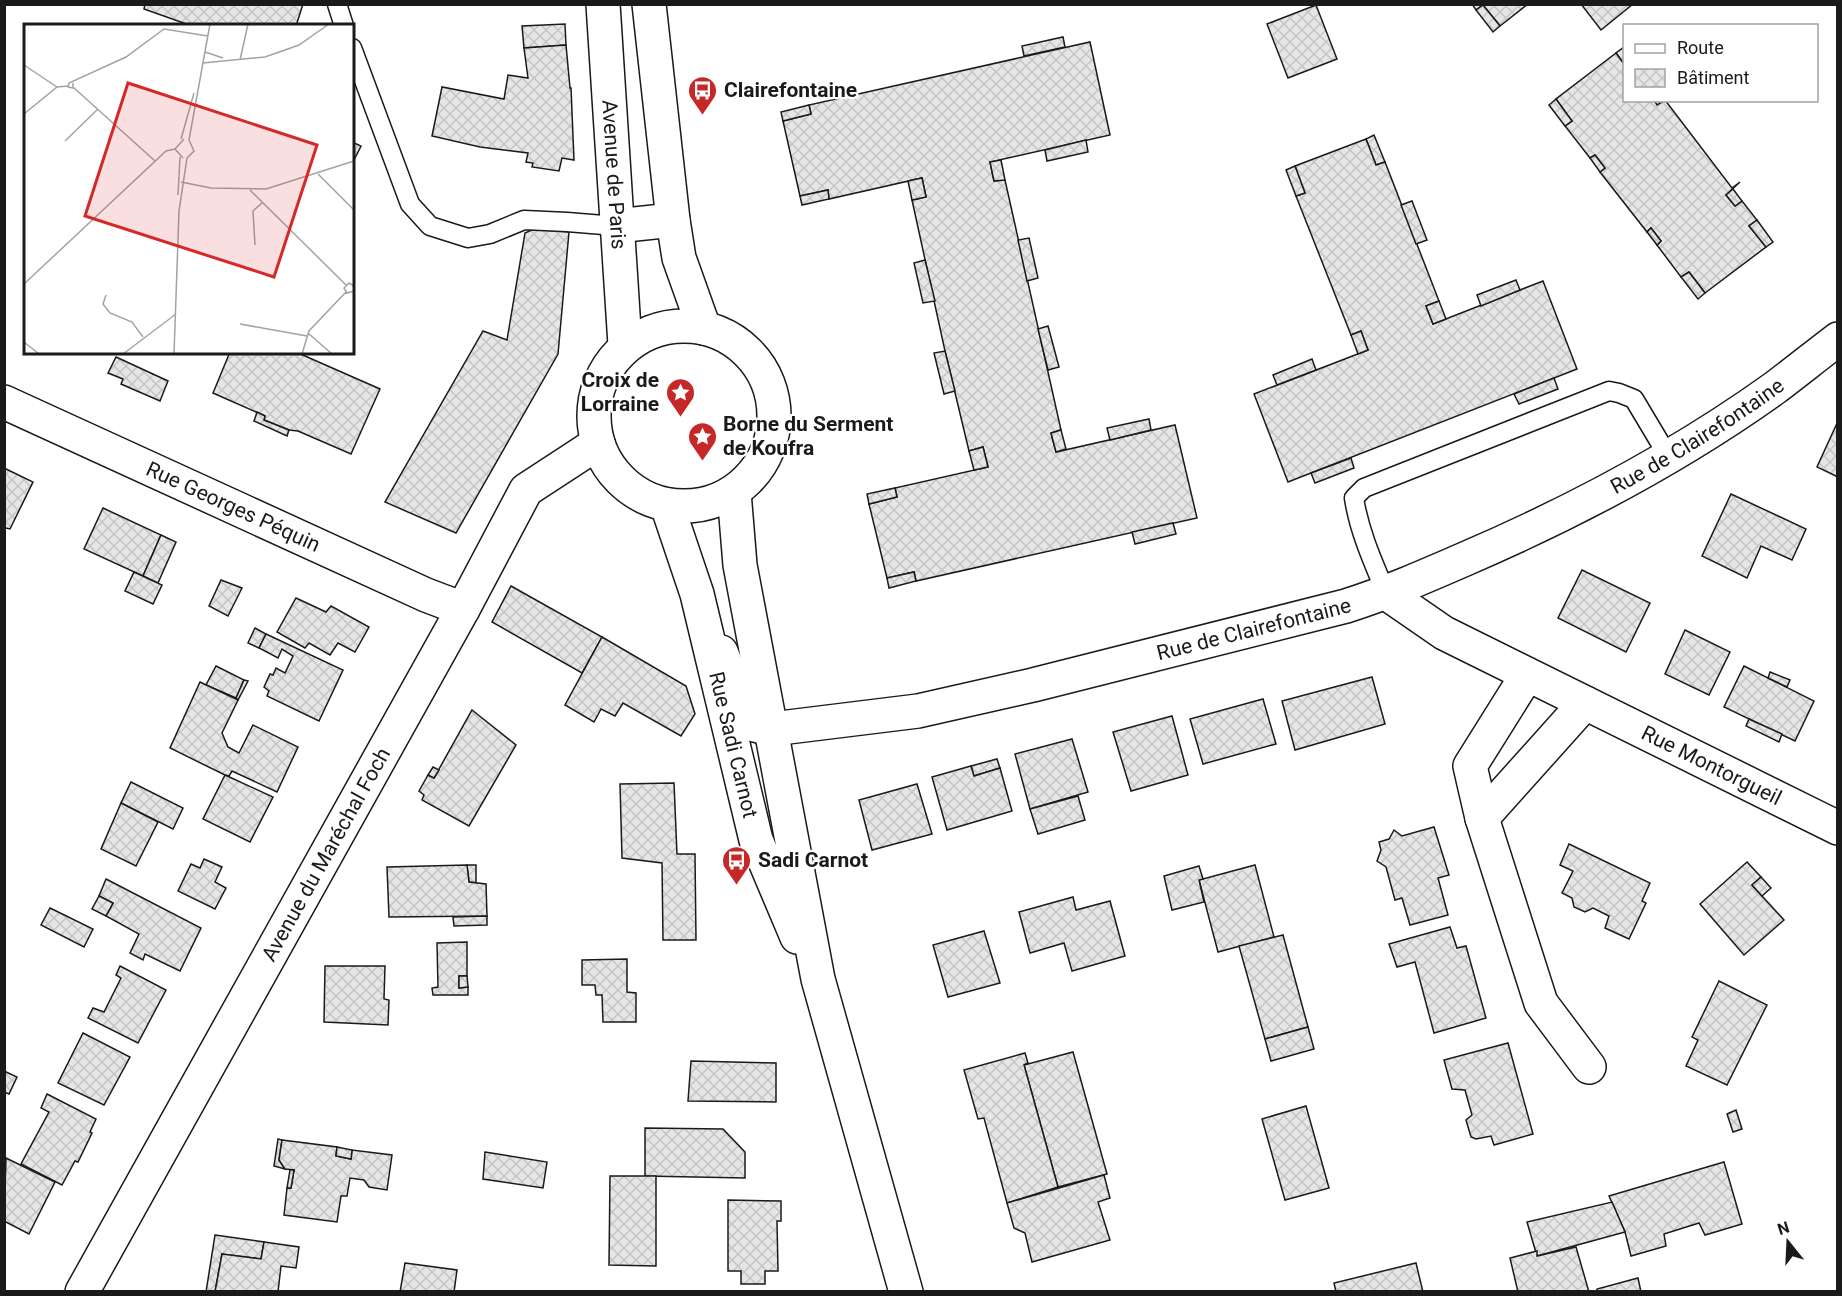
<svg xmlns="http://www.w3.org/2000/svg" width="1842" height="1296" font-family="Roboto,sans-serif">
<defs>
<pattern id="building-cross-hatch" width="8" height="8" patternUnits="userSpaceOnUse" patternTransform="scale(1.5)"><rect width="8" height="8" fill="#e6e6e6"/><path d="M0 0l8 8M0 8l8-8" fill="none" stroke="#c5c5c5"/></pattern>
</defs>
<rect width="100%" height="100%" fill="#fff"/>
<g fill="url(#building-cross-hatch)" stroke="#1a1a1a" stroke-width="1.5">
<polygon points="145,4 303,4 296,26 192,26 144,9"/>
<polygon points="1472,4 1528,4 1500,26 1483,5 1476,10"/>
<polygon points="1581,4 1633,4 1601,30"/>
<polygon points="1316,5 1337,59 1288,78 1267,24"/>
<polygon points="1483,5 1500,26 1493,32 1476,10"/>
<polygon points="565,24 566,45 524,48 522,26"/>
<polygon points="1063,37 1065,47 1024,56 1022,46"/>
<polygon points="1090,42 1110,135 990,162 994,181 1005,180 1061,430 1051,433 1056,452 1175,425 1197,518 916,581 914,572 887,578 869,504 897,497 895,488 988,467 983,447 969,451 945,351 912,200 926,197 922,178 829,199 828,190 800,196 783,121 811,114 809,105"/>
<polygon points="566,45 570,88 571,88 574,160 562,158 559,171 532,167 533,163 526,162 528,153 480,147 432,136 442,87 504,99 508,75 528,78 524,48"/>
<polygon points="1624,47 1624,64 1616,53"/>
<polygon points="1616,53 1624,64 1624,100 1654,100 1657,105 1665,100 1732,188 1740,182 1726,195 1735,206 1742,201 1757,220 1749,226 1766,247 1705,293 1689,272 1681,277 1657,245 1661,241 1651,228 1647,232 1600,172 1605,168 1595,155 1590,158 1565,126 1572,121 1556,99"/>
<polygon points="1556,99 1572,121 1565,126 1549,105"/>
<polygon points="809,105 811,114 783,121 781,112"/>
<polygon points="1374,135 1385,162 1376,165 1366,139"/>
<polygon points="1366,139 1376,165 1385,162 1439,301 1426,306 1433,324 1543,281 1577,369 1288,482 1254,394 1368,350 1361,331 1351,335 1296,196 1305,193 1295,166"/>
<polygon points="1086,140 1088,152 1047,161 1045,150"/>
<polygon points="352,142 361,146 352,164"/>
<polygon points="1595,155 1605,168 1600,172 1590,158"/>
<polygon points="1001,160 1005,180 994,181 990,162"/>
<polygon points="1295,166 1305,193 1296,196 1286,170"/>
<polygon points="922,178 926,197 912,200 908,181"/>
<polygon points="1733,189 1742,201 1735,206 1726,195"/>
<polygon points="828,190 829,199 802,205 800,196"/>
<polygon points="1412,201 1427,240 1416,244 1401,205"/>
<polygon points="1757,220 1773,242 1766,247 1749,226"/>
<polygon points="1651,228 1661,241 1657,245 1647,232"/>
<polygon points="534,229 569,232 558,354 456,533 385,502 483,331 507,340 525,233"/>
<polygon points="1029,238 1038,278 1027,281 1018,240"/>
<polygon points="925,260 935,301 923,303 914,263"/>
<polygon points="1689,272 1705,293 1698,299 1681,277"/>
<polygon points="1516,280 1520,290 1481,306 1477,295"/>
<polygon points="1439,301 1446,319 1433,324 1426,306"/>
<polygon points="1048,326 1059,367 1048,370 1038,329"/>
<polygon points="1361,331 1368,350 1358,354 1351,335"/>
<polygon points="945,351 955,391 944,394 934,353"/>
<polygon points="230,352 296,352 380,389 351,454 298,431 289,430 264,420 265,416 213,393"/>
<polygon points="116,357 168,381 160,401 121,384 123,379 108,373"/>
<polygon points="1312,359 1316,370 1277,385 1273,375"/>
<polygon points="1554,378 1558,389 1519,404 1514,394"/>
<polygon points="257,412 265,416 264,420 289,430 287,436 254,421"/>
<polygon points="1149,419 1151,430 1110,440 1107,428"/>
<polygon points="1838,421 1838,477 1817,467"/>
<polygon points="1061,430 1066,449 1056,452 1051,433"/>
<polygon points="983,447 988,467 974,470 969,451"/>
<polygon points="1351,458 1354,468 1315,483 1311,473"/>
<polygon points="4,468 33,482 10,529 6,528 4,530"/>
<polygon points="895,488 897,497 869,504 867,494"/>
<polygon points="1731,494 1806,529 1792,560 1761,546 1747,578 1702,556"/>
<polygon points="103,508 161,535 143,576 84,549"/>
<polygon points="1173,523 1176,534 1135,544 1132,532"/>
<polygon points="161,535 176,542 158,583 143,576"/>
<polygon points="1582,570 1650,603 1626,652 1558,618"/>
<polygon points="134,572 162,585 153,604 125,591"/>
<polygon points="914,572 916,581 889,588 887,578"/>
<polygon points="221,580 242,588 228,616 209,606"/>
<polygon points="511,586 602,637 582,673 492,622"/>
<polygon points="296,598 326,612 331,606 369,627 355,652 338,643 330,655 309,643 305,648 277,632"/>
<polygon points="255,628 266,634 259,648 248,643"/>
<polygon points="1685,630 1730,652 1709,695 1665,674"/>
<polygon points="266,634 343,670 319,721 267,696 269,691 264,687 270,674 273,675 276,668 285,673 293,656 282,649 278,658 259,648"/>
<polygon points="602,637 686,686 695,714 681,736 623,703 615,716 601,709 594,722 565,705"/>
<polygon points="216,666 244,680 236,698 206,685"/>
<polygon points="1744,666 1814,701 1795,741 1724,707"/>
<polygon points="1770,672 1790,680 1787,687 1768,678"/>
<polygon points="1372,677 1385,724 1295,750 1282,701"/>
<polygon points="244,680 248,681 238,700 236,698"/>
<polygon points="200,682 238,700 222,733 228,747 239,753 253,725 298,747 277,792 232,771 229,776 225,775 170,748"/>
<polygon points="1263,699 1276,744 1203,764 1190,719"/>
<polygon points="472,710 516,745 469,826 422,800 424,795 419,791 428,775 434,778"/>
<polygon points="1172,716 1188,775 1131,791 1113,732"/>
<polygon points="1749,719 1782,734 1779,742 1746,726"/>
<polygon points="1072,739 1088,792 1030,809 1015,754"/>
<polygon points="997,759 1000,768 974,776 971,766"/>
<polygon points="971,766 974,776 1000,768 1012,811 947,830 932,777"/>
<polygon points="433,767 439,770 434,778 428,775"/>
<polygon points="225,775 273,797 250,842 203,819"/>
<polygon points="131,782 183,808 173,829 121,803"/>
<polygon points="674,783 677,854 695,854 696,940 663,940 662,863 622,858 620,784"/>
<polygon points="917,784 932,834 872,850 859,800"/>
<polygon points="1078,796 1085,820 1038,834 1030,809"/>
<polygon points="121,803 158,822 136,866 101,849"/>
<polygon points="1434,827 1449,875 1438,878 1448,915 1410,925 1402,898 1395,900 1386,867 1377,861 1381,850 1379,842 1389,839 1394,830 1402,836"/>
<polygon points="1569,844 1650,883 1642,901 1646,903 1629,939 1605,928 1609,916 1593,908 1585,912 1574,907 1572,898 1562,893 1573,871 1560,865"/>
<polygon points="204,859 222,867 215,882 226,888 215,909 178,891 191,864 200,868"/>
<polygon points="1747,862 1761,877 1752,885 1784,920 1744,955 1700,904"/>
<polygon points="467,865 476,865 476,883 469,882"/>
<polygon points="467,865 469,882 486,884 487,916 389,917 387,867"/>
<polygon points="1255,865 1274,937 1218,952 1199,880"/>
<polygon points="1199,866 1203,879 1199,880 1204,902 1172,910 1164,876"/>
<polygon points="1761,877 1771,888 1762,896 1752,885"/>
<polygon points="106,879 201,928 180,971 145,954 143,960 130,953 139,934 106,916 113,903 99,896"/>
<polygon points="99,896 113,903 106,916 92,909"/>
<polygon points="1073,897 1076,910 1110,901 1125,956 1072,971 1064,943 1030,953 1019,912"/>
<polygon points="50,908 93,929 84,947 41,925"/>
<polygon points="487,916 487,925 454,926 453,917"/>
<polygon points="1450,927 1457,948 1466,946 1486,1018 1434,1033 1415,962 1397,967 1389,944"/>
<polygon points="984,931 1000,983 948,997 933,945"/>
<polygon points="1283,935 1308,1027 1265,1039 1239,946"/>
<polygon points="467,942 467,976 459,976 459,988 468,987 468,995 433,995 432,988 438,987 437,943"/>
<polygon points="627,959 627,992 636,993 636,1022 603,1022 602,995 596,995 595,985 582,985 582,960"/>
<polygon points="120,966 166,990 138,1043 88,1018 93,1008 104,1012 121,978 116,975"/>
<polygon points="325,966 385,966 384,999 389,1000 388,1025 324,1022"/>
<polygon points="459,976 467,976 468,987 459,988"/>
<polygon points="1719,981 1767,1005 1727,1085 1686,1066 1698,1040 1692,1037"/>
<polygon points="1308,1027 1314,1049 1271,1061 1265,1039"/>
<polygon points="83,1033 130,1057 104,1105 58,1083"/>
<polygon points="1508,1043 1533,1134 1494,1145 1491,1136 1476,1139 1471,1137 1466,1120 1472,1115 1465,1090 1452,1089 1444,1060"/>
<polygon points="1073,1052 1107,1174 1058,1187 1024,1065"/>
<polygon points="1025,1053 1028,1063 1024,1065 1058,1187 1007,1203 984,1118 978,1119 964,1070"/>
<polygon points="691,1061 776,1063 776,1102 688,1101"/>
<polygon points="4,1071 17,1077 9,1094 4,1092"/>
<polygon points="47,1094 96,1119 90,1132 92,1133 78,1162 75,1161 62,1185 21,1164 49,1112 41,1108"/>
<polygon points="1306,1106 1329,1188 1285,1200 1262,1119"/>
<polygon points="1736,1110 1742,1129 1733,1132 1727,1114"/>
<polygon points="645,1128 723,1129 745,1152 745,1178 645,1176"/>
<polygon points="278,1139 282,1140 279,1160 285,1169 274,1166"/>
<polygon points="282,1140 337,1147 336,1156 351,1159 352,1150 392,1155 387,1190 369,1187 364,1180 350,1178 347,1196 341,1196 337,1222 284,1215 287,1188 291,1188 294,1170 285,1169 279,1160"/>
<polygon points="337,1147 352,1150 351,1159 336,1156"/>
<polygon points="485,1152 547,1162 543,1188 483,1179"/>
<polygon points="6,1158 55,1182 29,1234 4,1221"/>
<polygon points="1724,1162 1742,1224 1705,1235 1699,1223 1664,1234 1666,1246 1631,1256 1625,1232 1609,1196"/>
<polygon points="290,1170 294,1170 291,1188 287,1188"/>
<polygon points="1104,1175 1110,1198 1098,1202 1110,1240 1032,1262 1025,1233 1014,1228 1007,1203"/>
<polygon points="610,1176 656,1176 656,1266 609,1265"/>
<polygon points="728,1200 781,1201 781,1221 777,1221 778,1271 765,1271 765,1284 741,1284 741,1271 728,1271"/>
<polygon points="1612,1202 1625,1232 1537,1256 1527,1222"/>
<polygon points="215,1235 264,1242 261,1259 222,1254 215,1292 206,1292"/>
<polygon points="264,1242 299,1247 296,1268 281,1266 278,1292 215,1292 222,1254 261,1259"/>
<polygon points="1576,1247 1589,1292 1518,1292 1510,1258 1537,1251 1537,1256"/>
<polygon points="405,1263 457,1270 454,1292 400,1292"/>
<polygon points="1416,1263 1423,1292 1336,1292 1334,1283"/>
<polygon points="1638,1278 1641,1292 1597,1292 1597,1289"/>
</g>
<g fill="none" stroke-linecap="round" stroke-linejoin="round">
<defs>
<g id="service">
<polyline points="337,4 344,26"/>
<polyline points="352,48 410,204 430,226 468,238 490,234 524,220 567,222 616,226"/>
<path d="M1386 593C1373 562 1359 531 1354 498L1364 488 1609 391 1619 393 1634 399 1668 456"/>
</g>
<g id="minor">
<polyline points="616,226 673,220"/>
<path id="s1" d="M4 402 426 595 463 609"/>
<path id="s2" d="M1386 593 1444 633 1838 828"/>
<path id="s3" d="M721 652 748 719 754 725 772 729 918 711 1033 685 1346 606C1387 593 1426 576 1465 559 1574 512 1680 456 1776 387 1797 371 1817 355 1838 339"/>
<polyline points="1527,675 1470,766 1482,818 1541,1003 1589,1067"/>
<polyline points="1482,818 1585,703"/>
<path id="s4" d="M82 1292 463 609 526 490 598 443"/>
</g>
<g id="secondary">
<path id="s5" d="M603 4 625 345"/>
<polyline points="649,4 673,220 679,258 704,328"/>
<circle cx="684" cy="416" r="90"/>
<polyline points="734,492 740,565 818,979 906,1292"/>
<path id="s6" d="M667 505 697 594 756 840 797 937"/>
</g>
</defs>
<use href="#service" stroke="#1a1a1a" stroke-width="21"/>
<use href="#minor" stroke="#1a1a1a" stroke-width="36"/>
<use href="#secondary" stroke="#1a1a1a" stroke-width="36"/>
<use href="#service" stroke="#fff" stroke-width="18"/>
<use href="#minor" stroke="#fff" stroke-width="33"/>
<use href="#secondary" stroke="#fff" stroke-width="33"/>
</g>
<defs>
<symbol id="bus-pin" viewBox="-11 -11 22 30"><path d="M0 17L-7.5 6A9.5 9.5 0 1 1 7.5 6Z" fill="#c62828" stroke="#fff"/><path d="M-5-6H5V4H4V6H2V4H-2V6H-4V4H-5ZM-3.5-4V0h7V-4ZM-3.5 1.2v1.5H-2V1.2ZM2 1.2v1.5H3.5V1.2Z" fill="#fff"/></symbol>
<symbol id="sight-pin" viewBox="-11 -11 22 30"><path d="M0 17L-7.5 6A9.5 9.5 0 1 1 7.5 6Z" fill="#c62828" stroke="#fff"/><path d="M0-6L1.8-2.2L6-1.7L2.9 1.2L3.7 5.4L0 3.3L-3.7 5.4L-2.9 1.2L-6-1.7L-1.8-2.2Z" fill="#fff"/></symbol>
</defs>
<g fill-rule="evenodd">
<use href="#bus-pin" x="686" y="74" width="33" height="45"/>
<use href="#sight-pin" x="664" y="376" width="33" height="45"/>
<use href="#sight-pin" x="686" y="420" width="33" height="45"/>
<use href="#bus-pin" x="720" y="844" width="33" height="45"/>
</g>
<g text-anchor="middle" stroke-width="4.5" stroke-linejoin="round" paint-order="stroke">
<g font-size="21" font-weight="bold" fill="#1a1a1a" stroke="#fff" text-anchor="start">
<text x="724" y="97">Clairefontaine</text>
<text x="659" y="387" text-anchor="end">Croix de<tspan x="659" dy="24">Lorraine</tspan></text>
<text x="723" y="431">Borne du Serment<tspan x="723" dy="24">de Koufra</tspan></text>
<text x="758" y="867">Sadi Carnot</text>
</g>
<g font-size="21" fill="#1a1a1a" stroke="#fff">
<text dy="7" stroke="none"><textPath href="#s5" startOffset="171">Avenue de Paris</textPath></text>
<text dy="7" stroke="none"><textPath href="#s3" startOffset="1078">Rue de Clairefontaine</textPath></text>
<text dy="7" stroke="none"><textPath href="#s1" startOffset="252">Rue Georges Péquin</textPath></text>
<text dy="7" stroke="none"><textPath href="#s3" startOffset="592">Rue de Clairefontaine</textPath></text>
<text dy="7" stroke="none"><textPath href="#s6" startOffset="249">Rue Sadi Carnot</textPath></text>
<text dy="7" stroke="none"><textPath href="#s2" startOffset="369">Rue Montorgueil</textPath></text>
<text dy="7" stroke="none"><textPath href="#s4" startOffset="501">Avenue du Maréchal Foch</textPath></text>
</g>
</g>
<g transform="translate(24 24)">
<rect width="330" height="330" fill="#fff"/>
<path fill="none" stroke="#a3a3a3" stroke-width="1.5" d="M181 28 199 34M216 36 224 0M179 39 241 33 275 21 305 0M0 41 33 63M49 59V64L44 63 45 59 102 33 140 5 184 12M49 63 131 137M0 90 33 63 44 62M157 115 170 69M165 116 186 0M41 117 74 85M159 134 151 125 160 115M163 134 170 127 165 116M294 150 330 186M157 158 187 164 242 165 330 137M226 166 322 261M154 171 156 133M231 221 229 187 238 179M0 260 142 127 151 125M330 262 325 259 320 264 323 269 330 267M82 271 79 280 86 289 108 298 119 313M216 300 283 312M284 309 308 330M0 318 15 330M99 330 152 290M150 330 155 187 163 134M278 330 285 307 322 268"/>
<path fill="#d62828" fill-opacity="0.15" stroke="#d62828" stroke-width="3" d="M104 59 293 121 250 253 61 192Z"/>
<rect width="330" height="330" fill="none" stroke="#1a1a1a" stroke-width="3"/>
</g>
<rect width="1842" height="1296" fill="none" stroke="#1a1a1a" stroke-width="12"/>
<rect x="1623" y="24" width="195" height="78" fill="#ffffff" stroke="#a3a3a3" stroke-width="1.5"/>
<rect x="1635" y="44" width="30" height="9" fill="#ffffff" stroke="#a3a3a3" stroke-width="1.5"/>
<text x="1677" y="54" font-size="18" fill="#1a1a1a">Route</text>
<rect x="1635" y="69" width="30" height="18" fill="url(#building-cross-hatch)" stroke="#a3a3a3" stroke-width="1.5"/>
<text x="1677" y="84" font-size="18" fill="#1a1a1a">Bâtiment</text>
<g transform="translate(1788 1242) rotate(342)" stroke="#ffffff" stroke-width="4.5" paint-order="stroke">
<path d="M0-4.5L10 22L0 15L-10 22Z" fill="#1a1a1a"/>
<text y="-9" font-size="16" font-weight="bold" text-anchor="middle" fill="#1a1a1a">N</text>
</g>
</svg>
